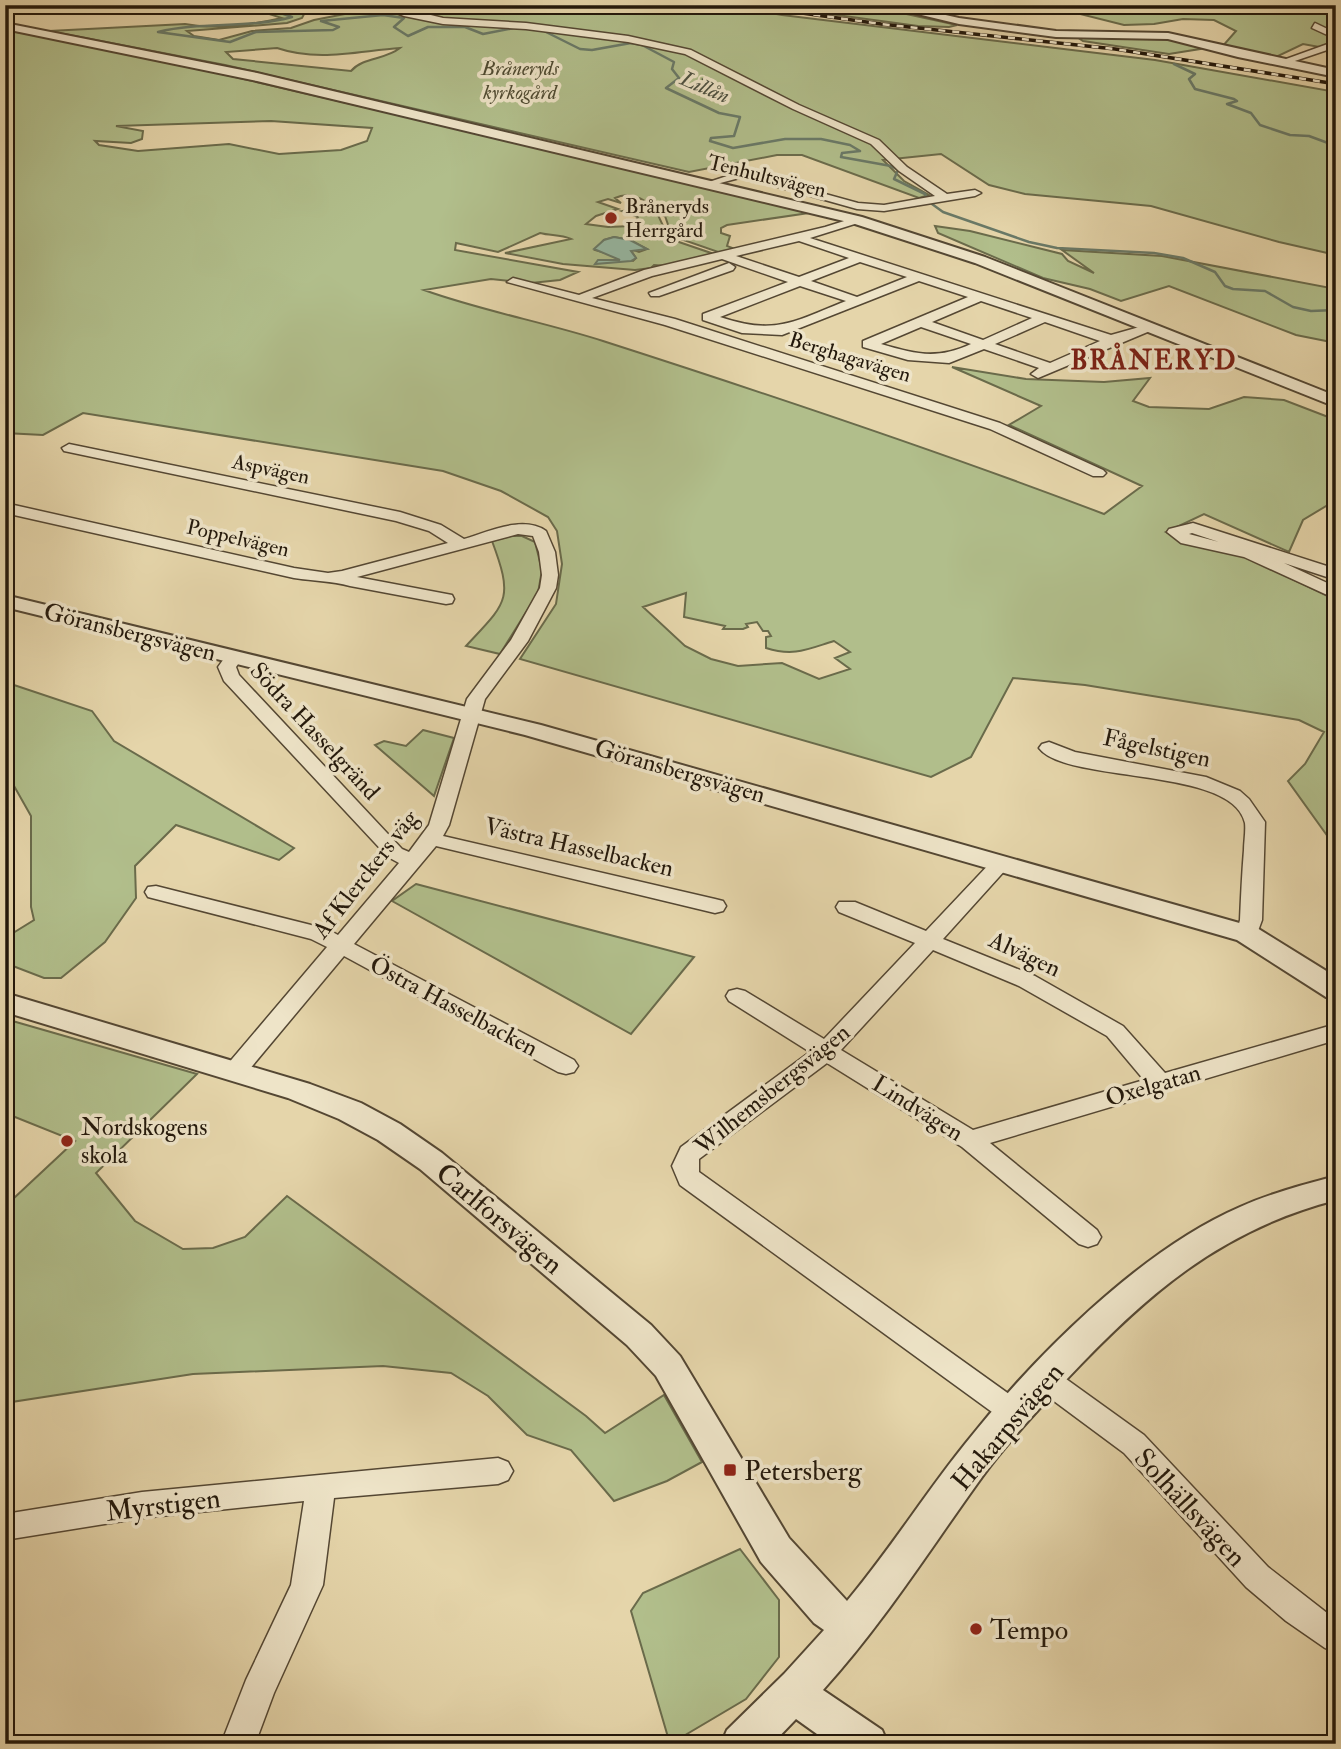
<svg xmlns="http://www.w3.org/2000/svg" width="1341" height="1749" font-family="'IM FELL Double Pica',serif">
<rect width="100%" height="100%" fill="#e5d5aa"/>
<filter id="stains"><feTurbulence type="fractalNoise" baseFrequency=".00286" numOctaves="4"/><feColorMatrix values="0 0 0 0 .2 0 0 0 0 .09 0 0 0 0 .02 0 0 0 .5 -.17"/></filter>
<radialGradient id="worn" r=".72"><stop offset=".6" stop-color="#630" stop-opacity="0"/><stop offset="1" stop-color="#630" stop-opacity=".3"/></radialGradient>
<g fill="#b1be8b" stroke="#6a6b4b" stroke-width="2" fill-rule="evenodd">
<path d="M249 5H309L302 18 287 23 187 31 194 36 219 40 252 31 291 28 314 20 376 8 368 5H725L782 15 1155 60 1336 92V255L1279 242 1151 206 1025 194 989 185 941 154 883 160 904 181 929 195 919 198 802 155H777L689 172 225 65 49 31 185 24C217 30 251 25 282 18L250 8ZM277 48C318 62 358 51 400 48 385 60 363 57 351 71L233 59 226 52Z"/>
<polygon points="763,5 865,5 957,25 949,27 918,26"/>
<polygon points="1078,5 1336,5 1336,50 1303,44 1276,57 1221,48 1236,31 1214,20 1183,19 1154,24 1124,25 1072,12"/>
<path d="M5 30C148 54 288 90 429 122 556 151 684 176 809 213L727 225 721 228V233L730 236 727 246 735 249 721 253 672 236 665 216 644 208 642 204 645 201C635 195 625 193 615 198L621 203 608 199 598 202 618 209 596 216 586 224 608 227 632 226 714 254 669 266 654 265 651 268 635 270 563 264 505 253 571 239C560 234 551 236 540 233L498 252 456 243 455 250 578 272 560 280 531 283 491 279 424 290C482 311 544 322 603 341 771 395 939 451 1104 514L1142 486 1009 425 1041 406 952 367 1026 379 1104 382 1150 378 1133 401 1149 407 1209 409 1244 397 1284 400 1336 420V500L1303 520 1289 552 1204 514 1166 532 1194 545 1242 555 1336 600V848L1288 781 1305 764 1324 732 1299 720 1085 685 1013 678 971 757 931 777 520 659 556 604 562 564 557 531 548 517 501 491 443 471 83 413 43 435 5 433ZM271 121 372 128 367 141 341 150 279 154 229 144 138 151 99 145 95 141 131 143 142 139 143 131 116 126ZM614 237 630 240 647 249 639 252 620 245 613 246 632 252 636 258 633 261 595 250 604 240ZM686 593 684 617 725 626 723 629H743L748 627 746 624 757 622 763 631H768L771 636 766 637V648C794 657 808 649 834 641L850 652 835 658 850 669 819 679 782 663 738 666 711 659 685 646 643 607Z"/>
<path d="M1123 36C1145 37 1182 33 1200 49L1169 54 1083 41 1077 37Z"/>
<polygon points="634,209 658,215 666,232 634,223 638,217 622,211"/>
<polygon points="935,226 970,231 1062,254 1068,261 1094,273 1062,250 1162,256 1336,289 1336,343 1296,335 1169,286 1121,301 1090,289 1043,278 938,233"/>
<path d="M511 536H522L535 542 542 570 538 593 500 654 466 646C507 602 514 600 492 541Z"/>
<polygon points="5,682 92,711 114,741 294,848 279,860 176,825 135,866 136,898 105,942 61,978 44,978 5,963 5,938 34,920 31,907 31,816 5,770"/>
<polygon points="423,730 454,738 434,796 375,745 384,741 406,746"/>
<polygon points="416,884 694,957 631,1034 392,901"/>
<polygon points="9,1020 197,1074 96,1173 135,1221 183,1249 213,1248 245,1237 287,1196 586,1416 605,1433 664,1395 702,1462 667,1481 614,1501 571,1450 527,1435 488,1396 451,1373 383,1366 193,1374 5,1403 5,1194 14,1198 75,1141 5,1113 5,1022"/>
<polygon points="740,1549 779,1600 779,1657 746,1699 670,1744 631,1611 643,1593"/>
</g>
<polygon fill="#97b9a4" stroke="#697967" stroke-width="2" points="614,237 630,240 647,249 631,251 636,258 631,261 595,264 598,260 620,260 594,249 604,240"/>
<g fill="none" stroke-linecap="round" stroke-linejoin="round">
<g stroke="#697967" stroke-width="2.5">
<path d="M258 5 292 17C248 29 202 21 158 32L230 42 256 32 333 30 339 27 321 21 383 15 404 18 394 27 408 36 428 27H465L483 34 519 27"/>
<polyline points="542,30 580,49 592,50 631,43 642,45 674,62 672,69 679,78 666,88 719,113 740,117 734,136 711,138 710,141 733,148 785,139 821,139 850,145 860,151 842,153 841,157 891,166 898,170 894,179 925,194 927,200"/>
<polyline points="1174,64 1195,74 1189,79 1195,89 1234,99 1237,101 1227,104 1251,113 1260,125 1290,135 1309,136 1336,146"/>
<polyline points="932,204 943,212 1029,242 1057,248 1154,253 1183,258 1215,272 1225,286 1233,289 1265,291 1293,307 1311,311 1336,310"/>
</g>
<defs>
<g id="minor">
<polygon points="377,5 390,5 443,18 526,23 628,36 691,50 799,105 879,140 907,167 947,194 975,190 981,193 975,196 884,211 857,209 743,177 709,186 709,182 742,171 858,203 884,205 935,196 899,171 871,144 793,109 685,54 628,42 526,29 443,24 404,16"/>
<polygon points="1315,23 1336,33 1336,39 1312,28"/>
<polygon points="1336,41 1336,47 1283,65 1275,63"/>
<path d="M857 217 861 218V222L810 238 1111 335 1150 324 1157 328 1038 378 1031 374 1039 368 984 349 949 363 908 360 863 347V341L968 297 919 281 782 335 742 333 703 320V314L788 282 722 259 652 276 592 298 675 319 1000 423 1103 470 1106 473 1103 476H1093L990 429 665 325 507 282 513 278 579 295 644 270 825 227ZM799 241 849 258 799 277 736 256ZM860 262 907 277 857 297 811 281ZM800 286 846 301C795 321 776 336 720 317ZM981 301 1032 318 983 340 932 322ZM1045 322 1100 341 1050 363 995 344ZM921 327 971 344C936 360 916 354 881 344Z"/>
<polygon points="729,263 735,267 733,270 659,296 651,296 649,293"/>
<path d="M69 444 400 512 441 525 464 539C488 532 523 515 546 531L555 552 558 575 556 588 528 641 485 699 449 825 443 836 715 899 723 901 726 906 723 911 715 913 436 846 354 944 574 1060 578 1066 574 1072 566 1074 558 1072 344 956 243 1077 235 1079 227 1077 223 1071 227 1065 327 947 311 939 148 897 145 892 148 887 156 886 327 929 338 935 399 863 388 857 224 681 218 667 228 653H240L243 657 236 667 239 675 402 849 409 852 429 825 467 699 511 640 540 588 542 575 539 552 533 536 518 534 357 577 452 595 454 599 452 603 446 604 350 586C332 581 313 581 294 578L5 513V503L294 568 328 573 342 571 448 543 429 531 396 521 64 451 62 448Z"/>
<path d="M1193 523 1336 569V580L1284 563 1336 587V599L1244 557 1181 543 1167 532 1169 529ZM1192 533 1219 542 1189 534Z"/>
<path d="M1049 742 1075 752 1206 777 1240 791 1249 799 1265 822 1262 920 1255 939H1239L1236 934 1240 920C1241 897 1242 873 1244 850 1244 842 1246 831 1245 823 1233 766 1066 784 1039 748L1042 744Z"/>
<path d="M1001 857 1008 859 1011 863 1008 867 943 939 1035 976 1123 1026 1165 1073 1336 1024V1040L990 1143 1097 1230 1101 1237 1097 1244 1088 1247 1079 1244 962 1147 827 1063 699 1159V1172L1023 1404 1027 1412 1023 1420 1013 1424 1003 1420 680 1185 672 1166 681 1147 810 1052 729 1001 726 996 729 991 737 989 745 991 824 1039 915 943 839 912 836 907 839 902H855L926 931 994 859ZM933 950 1019 986 1107 1036 1144 1080 973 1130 841 1050Z"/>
<polygon points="1045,1367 1055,1371 1144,1435 1268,1567 1336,1620 1336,1653 1325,1648 1286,1621 1246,1587 1124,1453 1035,1387 1031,1379 1035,1371"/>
<polygon points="498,1458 508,1462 513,1471 508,1480 498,1484 334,1498 323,1585 274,1693 255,1744 221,1744 246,1680 291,1585 304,1501 142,1518 5,1540 5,1514 142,1492"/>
</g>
<g id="tertiary">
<polygon points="880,5 901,5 959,18 1056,31 1168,33 1336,70 1336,77 1238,57 1168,39 1056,37 959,24"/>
<polygon points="5,23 257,73 862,217 985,257 1336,396 1336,407 975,263 852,223 257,81 5,29"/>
<polygon points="5,595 541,725 1257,928 1336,977 1336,999 1326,997 1237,940 525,735 5,607"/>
<path d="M5 993 310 1084 361 1103 400 1124 442 1153 651 1325 680 1356 789 1538 847 1601C889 1551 924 1495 965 1444 1032 1359 1140 1250 1240 1207 1271 1193 1303 1185 1336 1176V1200C1220 1230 1146 1295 1066 1380 1037 1411 1007 1443 982 1477 930 1549 883 1624 823 1690L882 1730 888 1744H831L796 1719 772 1744H721L727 1730 784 1674 824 1630 814 1623 761 1562 656 1376 627 1345 420 1169 378 1140 339 1119 288 1098 5 1012Z"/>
</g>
</defs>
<use href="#minor" stroke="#544733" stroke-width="3"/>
<use href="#tertiary" stroke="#544733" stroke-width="4"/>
<use href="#minor" fill="#eee4c8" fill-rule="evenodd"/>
<use href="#tertiary" fill="#eee4c8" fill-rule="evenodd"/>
<defs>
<polyline id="rail" points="744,5 881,24 1115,49 1336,84"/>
</defs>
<use href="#rail" stroke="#23180b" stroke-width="3.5"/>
<use href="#rail" stroke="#eee4c8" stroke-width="2.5" stroke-dasharray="7" stroke-linecap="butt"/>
</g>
<g fill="#8f2418" stroke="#eee4c8" stroke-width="2.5">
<circle cx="611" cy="218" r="7"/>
<circle cx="67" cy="1141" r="7"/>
<rect x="723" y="1463" width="14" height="14" rx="3.5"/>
<circle cx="976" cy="1629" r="7"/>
</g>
<g text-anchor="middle" stroke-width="7" stroke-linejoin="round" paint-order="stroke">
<g font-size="21" font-style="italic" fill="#4e4a31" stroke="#eee4c8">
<text x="520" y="75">Bråneryds<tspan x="520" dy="24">kyrkogård</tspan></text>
</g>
<g font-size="21" font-style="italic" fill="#4c5041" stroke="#eee4c8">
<text transform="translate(705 87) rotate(23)" y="7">Lillån</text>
</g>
<g font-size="21" fill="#23180b" stroke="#eee4c8">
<text transform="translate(767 176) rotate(14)" y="7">Tenhultsvägen</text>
<text transform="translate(850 357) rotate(17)" y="7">Berghagavägen</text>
<text transform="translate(271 469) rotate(12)" y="7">Aspvägen</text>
<text transform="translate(238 538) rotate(13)" y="7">Poppelvägen</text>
</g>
<g font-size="21" fill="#23180b" stroke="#eee4c8" text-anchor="start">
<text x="625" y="213">Bråneryds<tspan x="625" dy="24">Herrgård</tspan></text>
</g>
<g font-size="24" fill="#23180b" stroke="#eee4c8">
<text transform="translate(130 632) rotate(14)" y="8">Göransbergsvägen</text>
<text transform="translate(315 731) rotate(47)" y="8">Södra Hasselgränd</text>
<text transform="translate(1157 748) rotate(12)" y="8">Fågelstigen</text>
<text transform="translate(680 771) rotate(16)" y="8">Göransbergsvägen</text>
<text transform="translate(579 847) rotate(13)" y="8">Västra Hasselbacken</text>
<text transform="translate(365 874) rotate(-52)" y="8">Af Klerckers väg</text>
<text transform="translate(1025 954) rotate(25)" y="8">Alvägen</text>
<text transform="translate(454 1006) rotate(28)" y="8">Östra Hasselbacken</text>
<text transform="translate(1153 1085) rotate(-16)" y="8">Oxelgatan</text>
<text transform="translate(772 1089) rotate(-39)" y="8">Wilhemsbergsvägen</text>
<text transform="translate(918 1108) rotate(32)" y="8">Lindvägen</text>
</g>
<g font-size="24" fill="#23180b" stroke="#eee4c8" text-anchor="start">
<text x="81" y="1135">Nordskogens<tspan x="81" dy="28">skola</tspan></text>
</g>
<g font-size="26" font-weight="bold" letter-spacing="2" fill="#7a1f14" stroke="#eee4c8">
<text x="1154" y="369">BRÅNERYD</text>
</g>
<g font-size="28" fill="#23180b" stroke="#eee4c8">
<text transform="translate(500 1218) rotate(40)" y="10">Carlforsvägen</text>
<text transform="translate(1007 1426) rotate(-50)" y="10">Hakarpsvägen</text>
<text transform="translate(163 1504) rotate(-7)" y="10">Myrstigen</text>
<text transform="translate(1191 1507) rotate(47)" y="10">Solhällsvägen</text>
</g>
<g font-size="28" fill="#23180b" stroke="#eee4c8" text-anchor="start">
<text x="744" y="1480">Petersberg</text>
<text x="990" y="1639">Tempo</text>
</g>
</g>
<rect width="1341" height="1749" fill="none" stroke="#e5d5aa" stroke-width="28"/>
<rect x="7" y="7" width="1327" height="1735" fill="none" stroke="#23180b" stroke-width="3.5"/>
<rect x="14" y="14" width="1313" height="1721" fill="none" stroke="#23180b" stroke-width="2"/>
<rect width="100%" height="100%" filter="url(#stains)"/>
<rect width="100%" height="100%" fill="url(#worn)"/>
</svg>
